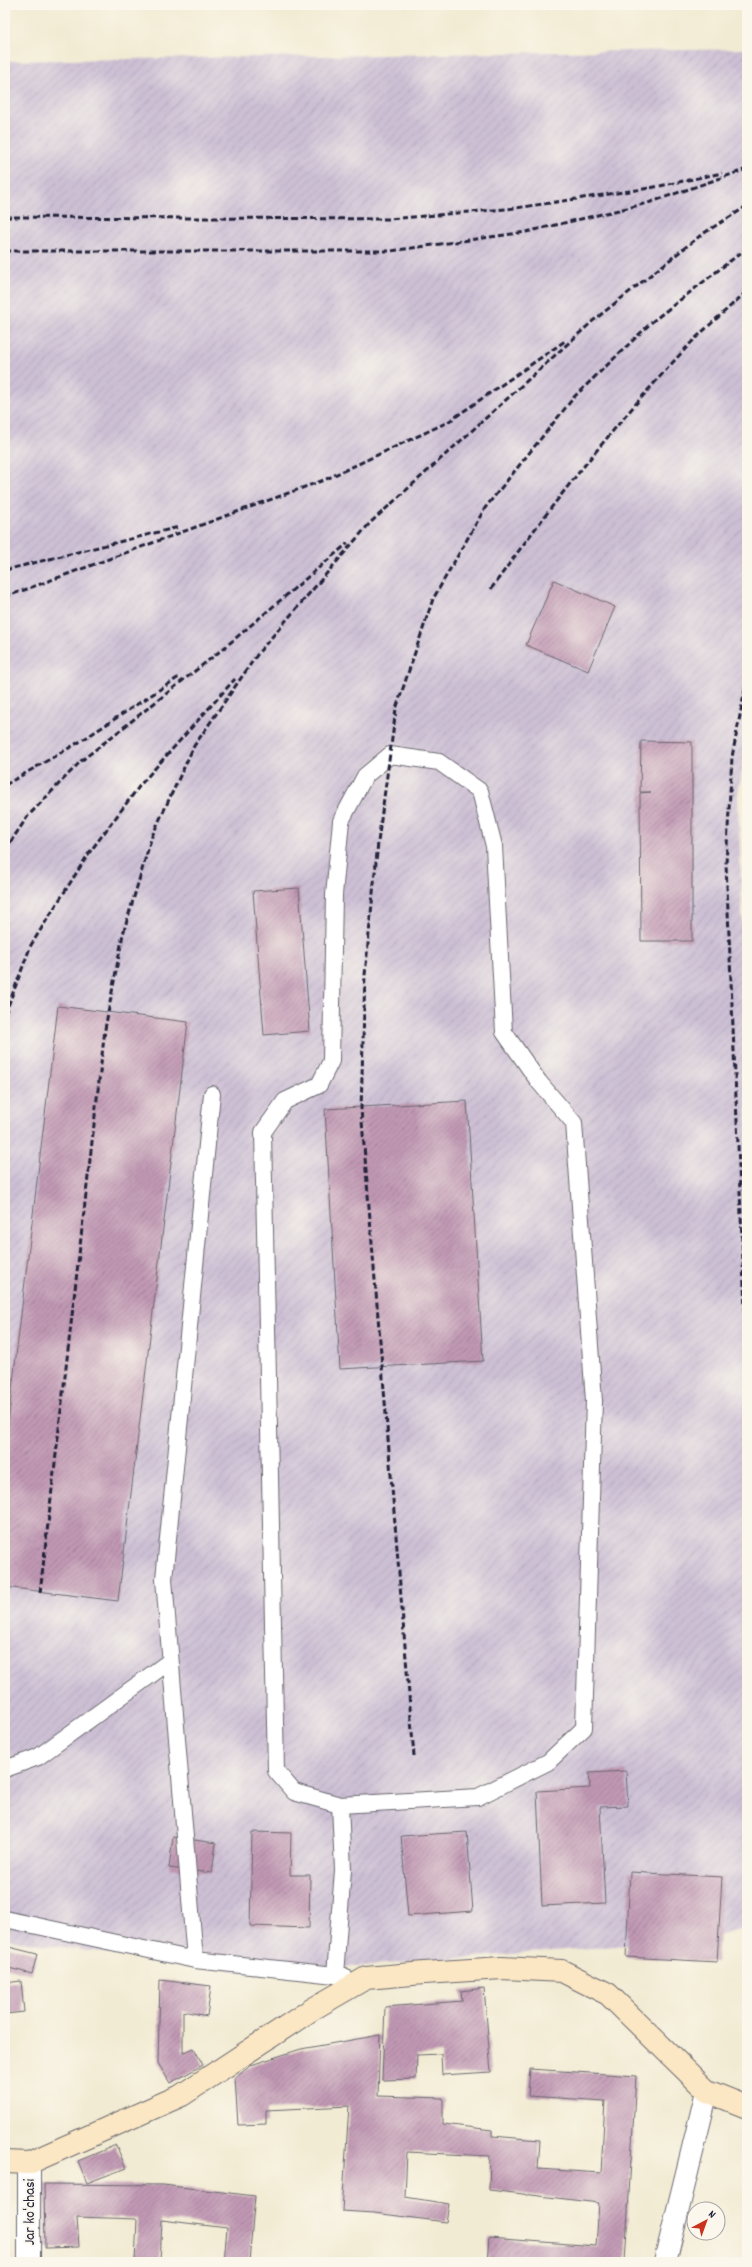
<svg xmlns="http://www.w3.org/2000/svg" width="752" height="2267" font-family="Dekko,sans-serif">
<defs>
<pattern id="industrial-furrows" width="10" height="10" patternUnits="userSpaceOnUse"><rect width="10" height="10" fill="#ccbfd4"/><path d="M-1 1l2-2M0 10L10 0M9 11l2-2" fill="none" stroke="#afa4b7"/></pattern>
<pattern id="building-hatch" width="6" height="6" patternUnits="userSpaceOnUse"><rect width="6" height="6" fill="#c199b4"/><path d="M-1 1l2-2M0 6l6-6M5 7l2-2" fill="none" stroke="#9c7c94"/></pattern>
</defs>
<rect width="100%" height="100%" fill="#fbf7ec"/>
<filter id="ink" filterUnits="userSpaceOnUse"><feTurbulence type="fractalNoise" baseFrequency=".025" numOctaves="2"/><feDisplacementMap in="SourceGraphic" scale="8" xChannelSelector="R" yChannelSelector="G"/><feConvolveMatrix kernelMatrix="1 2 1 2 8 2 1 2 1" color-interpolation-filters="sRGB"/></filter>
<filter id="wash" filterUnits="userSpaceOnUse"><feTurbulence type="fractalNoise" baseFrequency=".012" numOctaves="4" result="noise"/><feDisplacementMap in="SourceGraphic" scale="16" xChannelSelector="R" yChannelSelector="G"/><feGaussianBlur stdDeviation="0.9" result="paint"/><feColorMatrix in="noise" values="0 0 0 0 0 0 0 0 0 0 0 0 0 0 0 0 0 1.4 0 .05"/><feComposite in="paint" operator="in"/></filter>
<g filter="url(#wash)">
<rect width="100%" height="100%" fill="#f2ebd3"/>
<polygon fill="url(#industrial-furrows)" points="747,49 747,741 738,795 747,1066 747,1928 705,1939 258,1974 5,1939 5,61"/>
<g id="blocks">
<g fill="url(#building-hatch)">
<polygon points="554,580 615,607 588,671 526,645"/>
<polygon points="641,741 692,742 692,941 641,941 640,793 651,792 640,792"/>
<polygon points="299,888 310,1031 264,1035 253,891"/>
<polygon points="58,1006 188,1022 118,1601 5,1587 5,1448"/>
<polygon points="467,1101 483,1361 340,1369 325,1109"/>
<polygon points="626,1771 628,1806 600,1807 605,1903 542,1906 537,1791 590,1788 589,1773"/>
<polygon points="252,1832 291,1833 290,1875 310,1875 309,1928 250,1926"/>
<polygon points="467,1832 473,1911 408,1916 401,1836"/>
<polygon points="173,1837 216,1843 212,1873 169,1868"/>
<polygon points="630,1872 722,1877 717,1962 626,1957"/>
<polygon points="5,1946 37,1954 32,1974 5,1967"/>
<polygon points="160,1980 211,1986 207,2016 183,2011 183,2053 194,2048 203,2065 170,2083 158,2063"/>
<polygon points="21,1981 24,2012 5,2014 5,1983"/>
<polygon points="484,1988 491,2072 442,2075 441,2054 417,2055 416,2079 382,2080 385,2007 462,2001 461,1991"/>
<polygon points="380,2035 378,2096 443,2098 443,2124 492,2130 492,2136 540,2140 538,2169 601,2173 605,2101 528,2096 530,2069 636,2076 625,2262 487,2262 489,2238 596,2246 599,2203 489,2190 490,2156 407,2152 405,2197 449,2204 446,2222 374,2213 342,2211 349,2106 266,2110 266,2124 238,2125 235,2078 251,2065 301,2049"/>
<polygon points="116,2145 126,2168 87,2183 78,2161"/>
<polygon points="44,2184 163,2185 255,2196 249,2262 224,2262 227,2228 162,2220 160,2262 135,2262 137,2219 77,2217 79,2247 45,2248"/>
</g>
</g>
</g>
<g filter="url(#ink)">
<use href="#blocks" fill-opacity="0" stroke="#6b6870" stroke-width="1"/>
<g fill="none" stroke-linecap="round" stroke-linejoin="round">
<defs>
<g id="lane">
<polyline points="5,1769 38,1757 170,1661"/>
<polyline points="5,1919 195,1960 344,1976"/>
<polyline points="195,1960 164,1579 212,1094"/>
<polyline points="335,1975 343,1870 340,1805 478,1797 548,1762 584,1728 594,1401 574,1123 539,1082 504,1032 494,846 480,791 439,762 390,755 365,776 341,821 334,895 331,1061 319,1085 285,1101 263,1132 276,1771 294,1792 340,1805"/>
</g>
<g id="street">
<polyline points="29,2262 29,2163"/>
<polyline points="665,2262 707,2091"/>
</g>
<polyline id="secondary" points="5,2162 29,2163 182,2095 311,2010 366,1978 424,1973 502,1968 562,1971 608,1994 707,2091 747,2107"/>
</defs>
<use href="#lane" stroke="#6b6870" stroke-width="18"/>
<use href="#street" stroke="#6b6870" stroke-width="24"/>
<use href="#secondary" stroke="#6b6870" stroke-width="24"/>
<use href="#lane" stroke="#fff" stroke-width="16"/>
<use href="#street" stroke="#fff" stroke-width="22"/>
<use href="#secondary" stroke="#fbe7c3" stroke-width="22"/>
<g stroke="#22223b" stroke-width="3" stroke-dasharray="6 3" stroke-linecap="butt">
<polyline points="5,217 390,219 516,208 650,188 722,173"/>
<polyline points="5,251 391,251 526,232 648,203 747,169"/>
<polyline points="5,570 179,527"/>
<path d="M491 589C551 505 616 423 687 347 706 327 727 310 747 291"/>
<polyline points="5,597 324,480 448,422 565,341"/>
<polyline points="747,679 732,757 726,864 747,1355"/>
<polyline points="5,785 81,741 179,677"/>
<polyline points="5,850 28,816 81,761 224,648 348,543"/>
<polyline points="5,1014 31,945 89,853 141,784 235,679"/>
<polyline points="40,1593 105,1029 123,934 152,836 194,746 259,652 370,523 594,320 701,235 747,206"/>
<polyline points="414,1756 361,1109 365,975 378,842 396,709 433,599 485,508 575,396 653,321 747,248"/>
</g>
</g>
</g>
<g text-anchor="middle" stroke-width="4" stroke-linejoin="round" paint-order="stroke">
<g font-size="15" fill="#22223b" stroke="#fbf7ec">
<text transform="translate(29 2212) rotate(-90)" y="5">Jar koʻchasi</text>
</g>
</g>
<rect width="752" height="2267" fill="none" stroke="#fbf7ec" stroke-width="20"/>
<g transform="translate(706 2221) rotate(41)"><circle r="19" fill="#fbf7ec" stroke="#a4a2a5"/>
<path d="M0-3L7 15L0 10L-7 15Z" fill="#c8321e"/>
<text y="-6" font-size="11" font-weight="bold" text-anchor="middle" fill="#22223b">N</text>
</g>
</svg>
